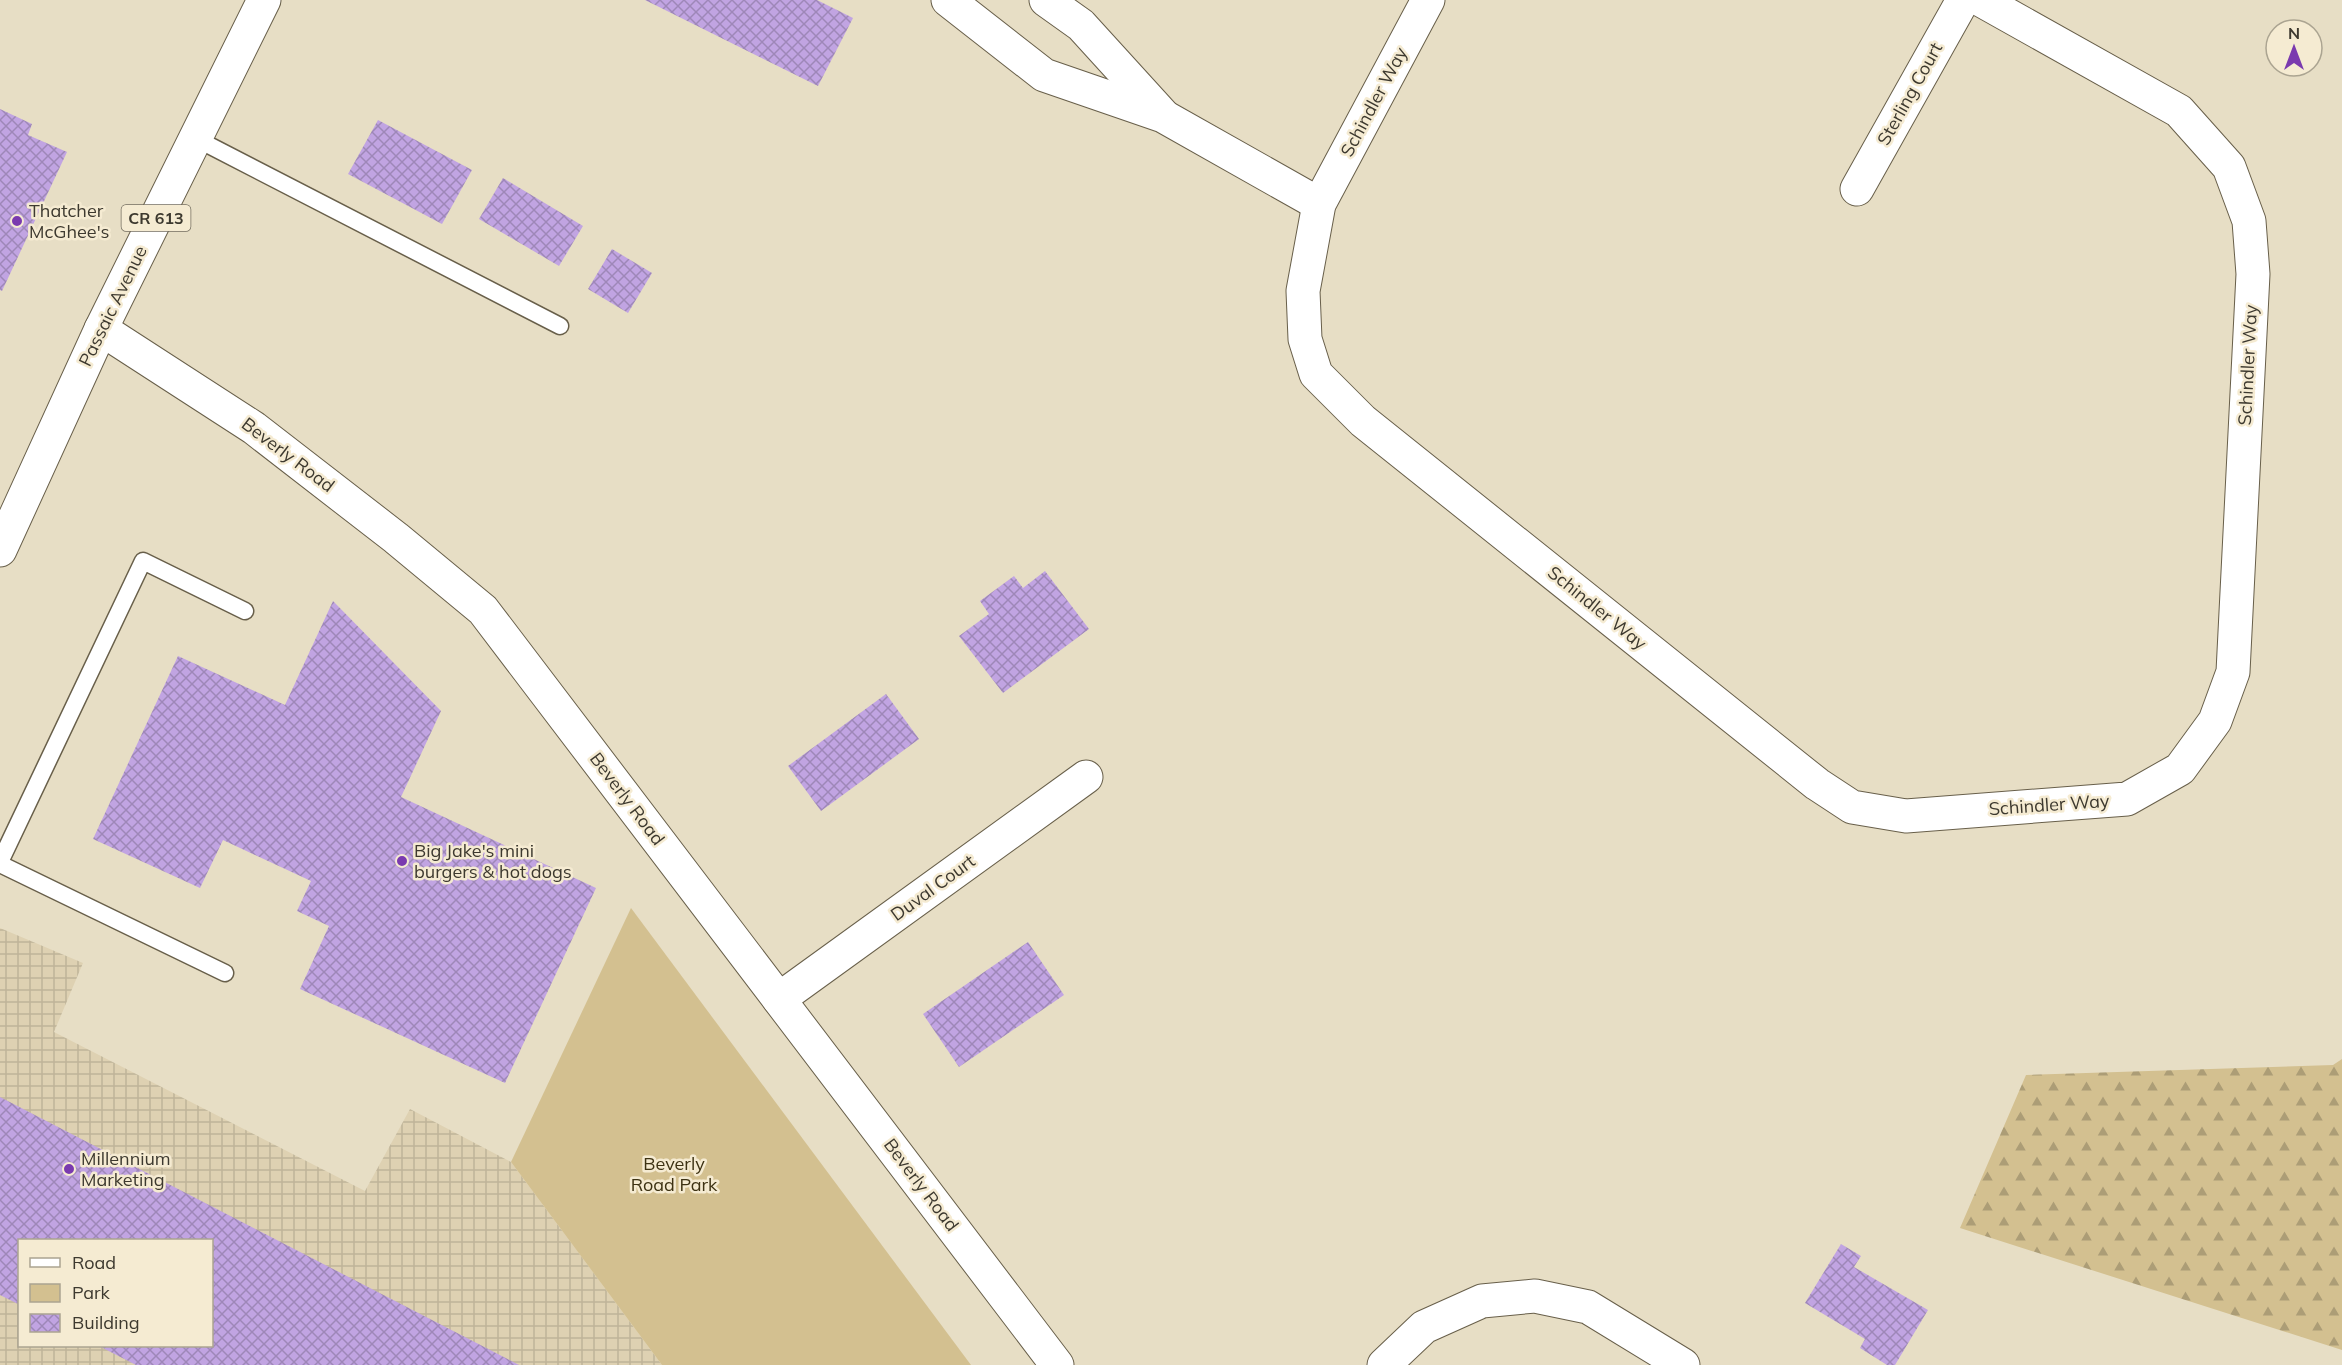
<svg xmlns="http://www.w3.org/2000/svg" width="2342" height="1365" font-family="Mulish,sans-serif">
<defs>
<pattern id="industrial-grid" width="8" height="8" patternUnits="userSpaceOnUse" patternTransform="scale(1.5)"><rect width="8" height="8" fill="#ded1b2"/><path d="M0 4h8M4 0v8" fill="none" stroke="#bfb499"/></pattern>
<pattern id="forest-firs" width="22" height="20" patternUnits="userSpaceOnUse" patternTransform="scale(1.5)"><rect width="22" height="20" fill="#d3c090"/><path d="M5 1l3.5 6h-7zM16 11l3.5 6h-7z" fill="#ac9d76"/></pattern>
<pattern id="building-cross-hatch" width="8" height="8" patternUnits="userSpaceOnUse" patternTransform="scale(1.5)"><rect width="8" height="8" fill="#c1a4e2"/><path d="M0 0l8 8M0 8l8-8" fill="none" stroke="#9e87b8"/></pattern>
</defs>
<rect width="100%" height="100%" fill="#e7dec5"/>
<path fill="url(#industrial-grid)" fill-rule="evenodd" d="M0 928 83 963 54 1032 365 1191 410 1109 511 1162 662 1365H0ZM20 1240H212V1346H20Z"/>
<polygon fill="url(#forest-firs)" points="2342,1059 2342,1350 1960,1228 2026,1075 2333,1065"/>
<polygon fill="#d3c090" points="631,908 971,1365 662,1365 511,1162"/>
<g fill="url(#building-cross-hatch)">
<polygon points="645,0 817,0 853,18 818,86"/>
<polygon points="0,109 32,124 28,135 67,152 2,291 0,290"/>
<polygon points="378,120 472,170 442,224 348,174"/>
<polygon points="503,178 583,226 559,266 479,219"/>
<polygon points="612,249 652,273 628,313 588,289"/>
<polygon points="1045,571 1089,629 1003,693 959,636 989,614 980,601 1014,576 1023,588"/>
<polygon points="333,601 441,711 401,797 596,888 505,1083 300,989 329,926 297,911 311,881 223,840 200,888 93,839 178,656 285,705"/>
<polygon points="886,694 919,739 821,811 788,766"/>
<polygon points="1028,942 1064,995 959,1067 923,1014"/>
<polygon points="0,1097 519,1365 136,1365 99,1346 212,1346 212,1240 20,1240 20,1305 0,1295"/>
<polygon points="1841,1244 1861,1256 1854,1267 1928,1310 1895,1365 1887,1365 1860,1348 1865,1339 1805,1303"/>
</g>
<g fill="none" stroke-linecap="round" stroke-linejoin="round">
<defs>
<g id="lane">
<polyline points="195,138 560,326"/>
<polyline points="0,862 143,561 245,611"/>
<polyline points="0,864 225,973"/>
</g>
<g id="street">
<polyline points="948,0 1044,75 1163,116 1319,204"/>
<polyline points="1046,0 1081,25 1162,114"/>
<polyline points="1428,0 1319,204 1303,291 1305,339 1316,374 1363,421 1817,784 1852,807 1906,816 2127,799 2180,769 2215,721 2233,672 2253,274 2249,221 2229,167 2179,111 1981,0"/>
<polyline points="1857,189 1963,0"/>
<polyline points="101,329 254,428 396,538 483,610 1057,1365"/>
<polyline points="779,999 1086,777"/>
<polyline points="1384,1365 1424,1327 1482,1301 1535,1296 1588,1307 1683,1365"/>
</g>
<polyline id="primary" points="0,550 101,329 264,0"/>
</defs>
<use href="#lane" stroke="#685f4a" stroke-width="19"/>
<use href="#street" stroke="#685f4a" stroke-width="35"/>
<use href="#primary" stroke="#685f4a" stroke-width="35"/>
<use href="#lane" stroke="#fff" stroke-width="16"/>
<use href="#street" stroke="#fff" stroke-width="33"/>
<use href="#primary" stroke="#fff" stroke-width="33"/>
</g>
<g fill="#7a3aaf" stroke="#f5ebd2" stroke-width="2">
<circle cx="17" cy="221" r="6"/>
<circle cx="402" cy="861" r="6"/>
<circle cx="69" cy="1169" r="6"/>
</g>
<g text-anchor="middle" stroke-width="5" stroke-linejoin="round" paint-order="stroke">
<rect fill="#f5ebd2" stroke="#746e60" stroke-width="1.5" x="121.5" y="205" width="69" height="26" rx="4.5"/>
<g font-size="16" font-weight="bold" fill="#3d392f">
<text x="156" y="224">CR 613</text>
</g>
<g font-size="18" fill="#3d392f" stroke="#f5ebd2">
<text transform="translate(1910 94) rotate(-61)" y="6">Sterling Court</text>
<text transform="translate(1374 102) rotate(-62)" y="6">Schindler Way</text>
<text transform="translate(113 306) rotate(-64)" y="6">Passaic Avenue</text>
<text transform="translate(2248 365) rotate(-87)" y="6">Schindler Way</text>
<text transform="translate(288 455) rotate(37)" y="6">Beverly Road</text>
<text transform="translate(1597 608) rotate(39)" y="6">Schindler Way</text>
<text transform="translate(627 799) rotate(53)" y="6">Beverly Road</text>
<text transform="translate(2049 805) rotate(-4)" y="6">Schindler Way</text>
<text transform="translate(933 888) rotate(-36)" y="6">Duval Court</text>
<text transform="translate(921 1185) rotate(53)" y="6">Beverly Road</text>
</g>
<g font-size="18" fill="#3d392f" stroke="#f5ebd2" text-anchor="start">
<text x="29" y="217">Thatcher<tspan x="29" dy="21">McGhee's</tspan></text>
<text x="414" y="857">Big Jake's mini<tspan x="414" dy="21">burgers &amp; hot dogs</tspan></text>
<text x="81" y="1165">Millennium<tspan x="81" dy="21">Marketing</tspan></text>
</g>
<g font-size="18" fill="#3d3213" stroke="#f5ebd2">
<text x="674" y="1170">Beverly<tspan x="674" dy="21">Road Park</tspan></text>
</g>
</g>
<rect x="18" y="1239" width="195" height="108" fill="#f5ebd2" stroke="#aba491" stroke-width="1.5"/>
<rect x="30" y="1258" width="30" height="9" fill="#ffffff" stroke="#aba491" stroke-width="1.5"/>
<text x="72" y="1269" font-size="18" fill="#3d392f">Road</text>
<rect x="30" y="1284" width="30" height="18" fill="#d3c090" stroke="#aba491" stroke-width="1.5"/>
<text x="72" y="1299" font-size="18" fill="#3d392f">Park</text>
<rect x="30" y="1314" width="30" height="18" fill="url(#building-cross-hatch)" stroke="#aba491" stroke-width="1.5"/>
<text x="72" y="1329" font-size="18" fill="#3d392f">Building</text>
<g transform="translate(2294 48)"><circle r="28" fill="#f5ebd2" stroke="#aba491" stroke-width="1.5"/>
<path d="M0-4.5L10 22L0 15L-10 22Z" fill="#7a3aaf"/>
<text y="-9" font-size="16" font-weight="bold" text-anchor="middle" fill="#3d392f">N</text>
</g>
</svg>
